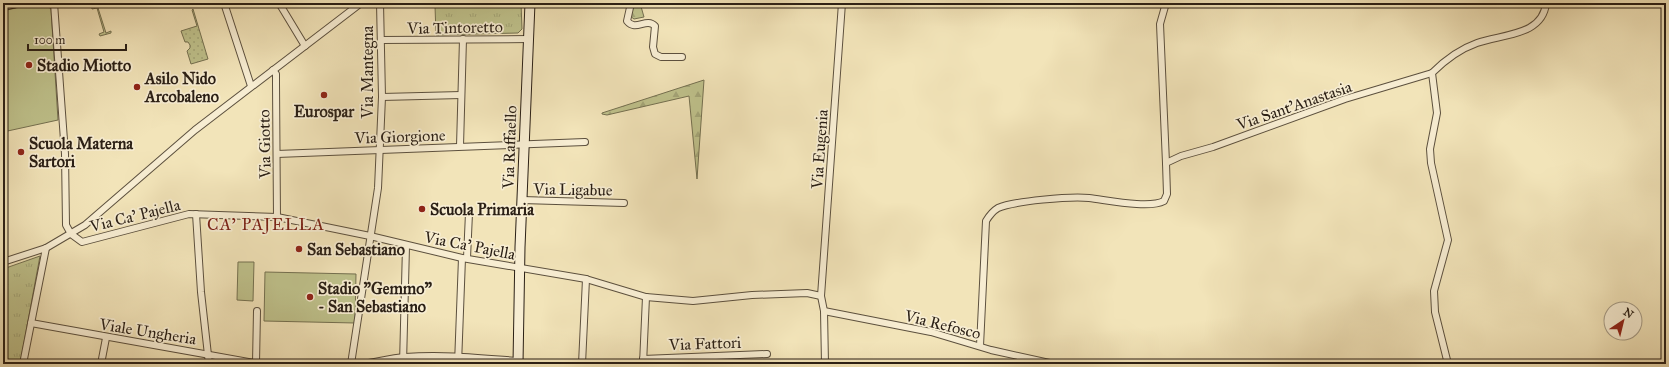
<svg xmlns="http://www.w3.org/2000/svg" width="1669" height="367" font-family="'IM FELL Great Primer',serif">
<defs>
<pattern id="grass-dots" width="8" height="8" patternUnits="userSpaceOnUse"><rect width="8" height="8" fill="#bfc28c"/><path d="M2 2h.1M6 6h.1" fill="none" stroke="#a4a678" stroke-width="1.8" stroke-linecap="round"/></pattern>
<pattern id="forest-firs" width="22" height="20" patternUnits="userSpaceOnUse"><rect width="22" height="20" fill="#bfc28c"/><path d="M5 1l3.5 6h-7zM16 11l3.5 6h-7z" fill="#a4a678"/></pattern>
<pattern id="park-tufts" width="24" height="20" patternUnits="userSpaceOnUse"><rect width="24" height="20" fill="#bfc28c"/><path d="M3 7l-1-3M5 7V3M7 7l1-3M15 17l-1-3M17 17v-4M19 17l1-3" fill="none" stroke="#a4a678"/></pattern>
</defs>
<rect width="100%" height="100%" fill="#f2e4b9"/>
<filter id="stains"><feTurbulence type="fractalNoise" baseFrequency=".005" numOctaves="4"/><feColorMatrix values="0 0 0 0 .2 0 0 0 0 .09 0 0 0 0 .02 0 0 0 .5 -.17"/></filter>
<radialGradient id="worn" r=".72"><stop offset=".6" stop-color="#630" stop-opacity="0"/><stop offset="1" stop-color="#630" stop-opacity=".3"/></radialGradient>
<g fill="url(#grass-dots)" stroke="#747050">
<polygon points="97,3 103,3 104,6 98,8 106,33 111,31 111,33 100,36 99,34 104,32 97,8 92,9 91,5"/>
<polygon points="193,9 208,59 191,64 187,51 190,48 190,45 188,42 185,42 181,31 197,26 192,10"/>
</g>
<g fill="url(#forest-firs)" stroke="#747050">
<polygon points="633,3 640,3 644,17 634,19 630,16"/>
<polygon points="704,80 697,179 689,96 607,115 602,114 602,113"/>
</g>
<g fill="url(#park-tufts)" stroke="#747050">
<polygon points="521,3 522,29 518,33 436,35 435,6"/>
<polygon points="40,256 20,364 3,364 3,269"/>
</g>
<g fill="#bfc28c" stroke="#747050">
<polygon points="37,3 45,4 51,9 58,120 3,132 3,11"/>
<polygon points="238,262 254,262 253,301 237,300"/>
<polygon points="265,272 356,274 355,323 264,321"/>
</g>
<g fill="none" stroke-linecap="round" stroke-linejoin="round">
<defs>
<g id="street">
<polyline points="54,3 65,154 66,225 71,234 82,242 189,214 277,217 370,236 462,258 586,279 646,297 693,301 752,295 807,293 821,296"/>
<polyline points="224,3 251,86"/>
<polyline points="279,3 305,46"/>
<path d="M631 3 627 21C636 32 646 17 655 26L653 47 655 54 661 57H682"/>
<polyline points="381,40 529,39"/>
<polyline points="273,70 276,74 276,84 277,217"/>
<polyline points="382,97 461,95"/>
<polyline points="460,146 463,39"/>
<polyline points="277,154 585,142"/>
<polyline points="1166,163 1160,24 1166,3"/>
<polyline points="522,200 624,203"/>
<polyline points="196,214 201,292 209,364"/>
<polyline points="467,258 469,213"/>
<polyline points="3,262 46,248 85,225 195,130 361,3"/>
<polyline points="824,311 931,332 991,350 1054,364"/>
<path d="M31 323C107 337 184 350 260 364"/>
<path d="M980 346 986 221C989 216 993 211 998 208 1014 201 1071 196 1089 198 1107 200 1149 209 1164 201L1167 194 1166 163 1181 156 1213 147 1345 99 1432 73"/>
<polyline points="643,359 767,354"/>
<polyline points="256,363 257,311"/>
<polyline points="23,364 46,248"/>
<polyline points="101,364 106,338"/>
<polyline points="351,364 378,188 382,97 380,3"/>
<path d="M363 364C377 362 391 358 405 357 443 354 480 358 518 361"/>
<polyline points="403,364 406,246"/>
<polyline points="458,364 462,258"/>
<polyline points="582,364 586,279"/>
<polyline points="643,364 646,297"/>
<polyline points="825,364 824,311 821,296 842,3"/>
<path d="M1448 364 1435 312 1434 291 1448 240 1431 163 1430 149 1437 113 1432 73C1445 60 1460 49 1477 43 1502 34 1543 36 1546 3"/>
</g>
<g id="secondary">
<polyline points="3,5 14,3"/>
<polyline points="518,364 520,247 530,3"/>
</g>
</defs>
<use href="#street" stroke="#5c503e" stroke-width="8"/>
<use href="#secondary" stroke="#2a1f15" stroke-width="11"/>
<use href="#street" stroke="#f7edd2" stroke-width="6"/>
<use href="#secondary" stroke="#f7edd2" stroke-width="9"/>
</g>
<g fill="#8f2418" stroke="#f7edd2" stroke-width="1.5">
<circle cx="29" cy="65" r="4"/>
<circle cx="137" cy="87" r="4"/>
<circle cx="324" cy="95" r="4"/>
<circle cx="21" cy="152" r="4"/>
<circle cx="422" cy="209" r="4"/>
<circle cx="299" cy="249" r="4"/>
<circle cx="310" cy="297" r="4"/>
</g>
<g text-anchor="middle" stroke-width="3.5" stroke-linejoin="round" paint-order="stroke">
<g font-size="16" fill="#2a1f15" stroke="#f7edd2">
<text transform="translate(455 27) rotate(-1)" y="6">Via Tintoretto</text>
<text transform="translate(367 72) rotate(-90)" y="6">Via Mantegna</text>
<text transform="translate(1294 105) rotate(-19)" y="6">Via Sant'Anastasia</text>
<text transform="translate(400 136) rotate(-2)" y="6">Via Giorgione</text>
<text transform="translate(264 144) rotate(-91)" y="6">Via Giotto</text>
<text transform="translate(509 147) rotate(-88)" y="6">Via Raffaello</text>
<text transform="translate(819 149) rotate(-86)" y="6">Via Eugenia</text>
<text transform="translate(573 189) rotate(1)" y="6">Via Ligabue</text>
<text transform="translate(135 215) rotate(-14)" y="6">Via Ca' Pajella</text>
<text transform="translate(470 245) rotate(11)" y="6">Via Ca' Pajella</text>
<text transform="translate(943 324) rotate(14)" y="6">Via Refosco</text>
<text transform="translate(148 331) rotate(9)" y="6">Viale Ungheria</text>
<text transform="translate(705 343) rotate(-2)" y="6">Via Fattori</text>
</g>
<g font-size="16" font-weight="bold" fill="#2a1f15" stroke="#f7edd2" text-anchor="start">
<text x="37" y="71">Stadio Miotto</text>
<text x="145" y="84">Asilo Nido<tspan x="145" dy="18">Arcobaleno</tspan></text>
<text x="324" y="117" text-anchor="middle">Eurospar</text>
<text x="29" y="149">Scuola Materna<tspan x="29" dy="18">Sartori</tspan></text>
<text x="430" y="215">Scuola Primaria</text>
<text x="307" y="255">San Sebastiano</text>
<text x="318" y="294">Stadio "Gemmo"<tspan x="318" dy="18">- San Sebastiano</tspan></text>
</g>
<g font-size="17" letter-spacing="1" fill="#7a1f14" stroke="#f7edd2">
<text x="266" y="230">CA' PAJELLA</text>
</g>
</g>
<rect width="1669" height="367" fill="none" stroke="#f2e4b9" stroke-width="16"/>
<rect x="4" y="4" width="1661" height="359" fill="none" stroke="#2a1f15" stroke-width="2"/>
<rect x="8" y="8" width="1653" height="351" fill="none" stroke="#2a1f15"/>
<g transform="translate(1623 321) rotate(35)"><circle r="19" fill="#f7edd2" stroke="#a59b86"/>
<path d="M0-3L7 15L0 10L-7 15Z" fill="#8f2418"/>
<text y="-6" font-size="11" font-weight="bold" text-anchor="middle" fill="#2a1f15">N</text>
</g>
<path d="M28 44v6h98v-6" fill="none" stroke="#2a1f15" stroke-width="2"/>
<text x="34" y="44" font-size="12" fill="#2a1f15" stroke="#f7edd2" stroke-width="3" paint-order="stroke">100 m</text>
<rect width="100%" height="100%" filter="url(#stains)"/>
<rect width="100%" height="100%" fill="url(#worn)"/>
</svg>
